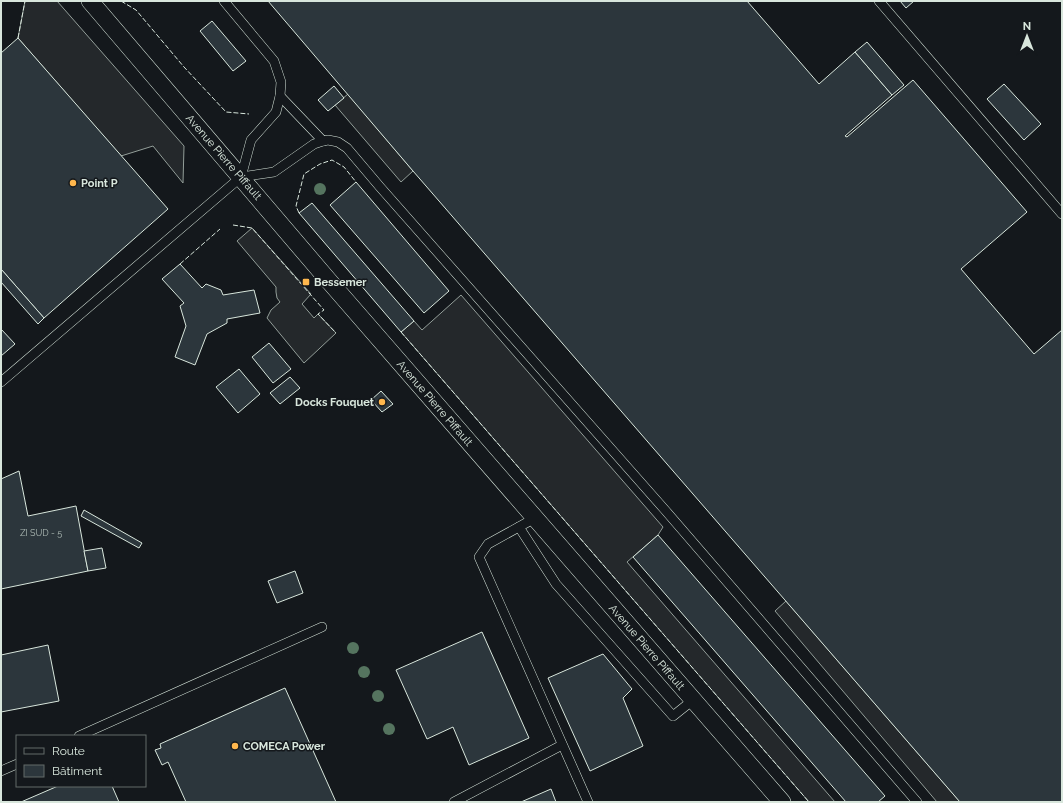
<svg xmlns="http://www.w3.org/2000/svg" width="1063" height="803" font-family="Raleway,sans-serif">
<rect width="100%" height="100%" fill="#14181c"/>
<g fill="#24282b" stroke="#939e99">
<polygon points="25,1 57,1 184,146 183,183 153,146 121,156 18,38"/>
<polygon points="348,94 413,171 401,182 335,105"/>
<polygon points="252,228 311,294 302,304 314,318 318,314 336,333 304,363 267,318 271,310 280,302 277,298 276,292 276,287 237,241"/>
<polygon points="461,295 663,527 658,535 627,562 835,802 809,802 401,332 414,321 422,330"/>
<polygon points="786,601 960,802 937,802 775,611"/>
</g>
<g fill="#2c363c" stroke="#d8e6dc">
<polygon points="268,1 747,1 819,84 855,52 892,95 845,136 847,137 913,80 1027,212 961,269 1034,354 1062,330 1062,802 960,802 413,171"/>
<polygon points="900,1 914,1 906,8"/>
<polygon points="212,21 246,61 233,71 200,31"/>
<polygon points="18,38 168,209 44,318 1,269 1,53"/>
<polygon points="867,42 904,85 892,95 855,52"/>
<polygon points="1004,84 1041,124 1024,140 987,99"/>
<polygon points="334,86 344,98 328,111 318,100"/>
<polygon points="356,182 449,291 424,313 330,205"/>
<polygon points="312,203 414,321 401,332 299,213"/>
<polygon points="180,264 202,288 206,284 221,290 223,295 254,290 260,313 227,319 227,323 207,334 195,365 175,357 186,326 180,306 184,303 162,279"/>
<polygon points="1,269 44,318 38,324 1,282"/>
<polygon points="1,329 15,344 1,356"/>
<polygon points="269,343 291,369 273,383 252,357"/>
<polygon points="239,369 260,394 238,413 216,387"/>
<polygon points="290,377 300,388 280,404 270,393"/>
<polygon points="381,391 393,404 382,412 371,400"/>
<polygon points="19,471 28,516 76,506 88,571 1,589 1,479"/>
<polygon points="84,510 142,543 139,548 81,516"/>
<polygon points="658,535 885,796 878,802 846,802 633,557"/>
<polygon points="102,548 106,568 88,571 84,551"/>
<polygon points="295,571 303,593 277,603 268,581"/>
<polygon points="482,632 529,738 469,765 453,727 427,739 396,670"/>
<polygon points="48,645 59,701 1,712 1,655"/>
<polygon points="603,654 632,689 623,698 643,746 590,771 548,678"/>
<polygon points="285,688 336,802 186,802 168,762 162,765 155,750 161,748 160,744"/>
<polygon points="58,786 112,786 119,802 21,802"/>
<polygon points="551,789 556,802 521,802"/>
</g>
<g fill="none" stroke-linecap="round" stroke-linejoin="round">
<defs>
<g id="lane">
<polyline points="224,1 274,61 281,82 280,96 276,112 251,140 241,177"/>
<polyline points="879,1 1062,214"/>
<polyline points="280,96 323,141"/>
<polyline points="1,382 241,177 274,172 314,144 323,141 328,140 338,142 347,148 380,187 665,510 917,802"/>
<polyline points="535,518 488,544 479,557 588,802"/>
<polyline points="519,527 556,584 673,716 693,700"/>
<polyline points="79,736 322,627"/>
<polyline points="1,771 17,764"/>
<polyline points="454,802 562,745"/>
</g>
<polyline id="street" points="90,1 329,281 782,802"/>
</defs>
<use href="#lane" stroke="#d8e6dc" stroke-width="10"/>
<use href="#street" stroke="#d8e6dc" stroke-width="18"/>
<use href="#lane" stroke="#14181c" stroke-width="9"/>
<use href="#street" stroke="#14181c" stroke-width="17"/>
<g stroke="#d8e6dc" stroke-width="1" stroke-dasharray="5 2" stroke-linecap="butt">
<polyline points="121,1 136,10 184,67 226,112 249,114"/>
<polyline points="18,38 25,1"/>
<polyline points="299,213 296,206 304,174 320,164 332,160 344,167 356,182"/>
<polyline points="233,225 252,228 324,310 318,314 336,333"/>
<polyline points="180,264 220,229"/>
<polyline points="401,332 809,802"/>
</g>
</g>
<g fill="#55745f">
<circle cx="320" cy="189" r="6"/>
<circle cx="353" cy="648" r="6"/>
<circle cx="364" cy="672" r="6"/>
<circle cx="378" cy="696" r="6"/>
<circle cx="389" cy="729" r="6"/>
</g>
<g fill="#ffb74d" stroke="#14181c" stroke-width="1.5">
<circle cx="73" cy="183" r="4"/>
<rect x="302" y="278" width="8" height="8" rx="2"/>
<circle cx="382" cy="402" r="4"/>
<circle cx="235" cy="746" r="4"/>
</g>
<g text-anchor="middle" stroke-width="3" stroke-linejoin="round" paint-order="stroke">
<g font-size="9" fill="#adbab4">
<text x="41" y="536">ZI SUD - 5</text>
</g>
<g font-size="11" fill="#d8e6dc" stroke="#14181c">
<text transform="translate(224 157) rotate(49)" y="4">Avenue Pierre Piffault</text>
<text transform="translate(435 403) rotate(49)" y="4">Avenue Pierre Piffault</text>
<text transform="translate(647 647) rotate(49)" y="4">Avenue Pierre Piffault</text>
</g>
<g font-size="11" font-weight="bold" fill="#d8e6dc" stroke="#14181c" text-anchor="start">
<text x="81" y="187">Point P</text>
<text x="314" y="286">Bessemer</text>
<text x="374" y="406" text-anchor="end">Docks Fouquet</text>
<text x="243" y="750">COMECA Power</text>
</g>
</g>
<rect width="1063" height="803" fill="none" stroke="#d8e6dc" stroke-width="4"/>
<rect x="16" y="735" width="130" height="52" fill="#14181c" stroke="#626a69"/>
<rect x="24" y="748" width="20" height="6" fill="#14181c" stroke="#626a69"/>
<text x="52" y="755" font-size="12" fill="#d8e6dc">Route</text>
<rect x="24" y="765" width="20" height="12" fill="#2c363c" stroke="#626a69"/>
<text x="52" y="775" font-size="12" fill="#d8e6dc">Bâtiment</text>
<g transform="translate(1027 36)" stroke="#14181c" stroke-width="3" paint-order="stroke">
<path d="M0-3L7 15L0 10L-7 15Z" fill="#d8e6dc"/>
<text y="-6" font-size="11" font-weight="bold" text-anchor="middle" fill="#d8e6dc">N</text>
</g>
</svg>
